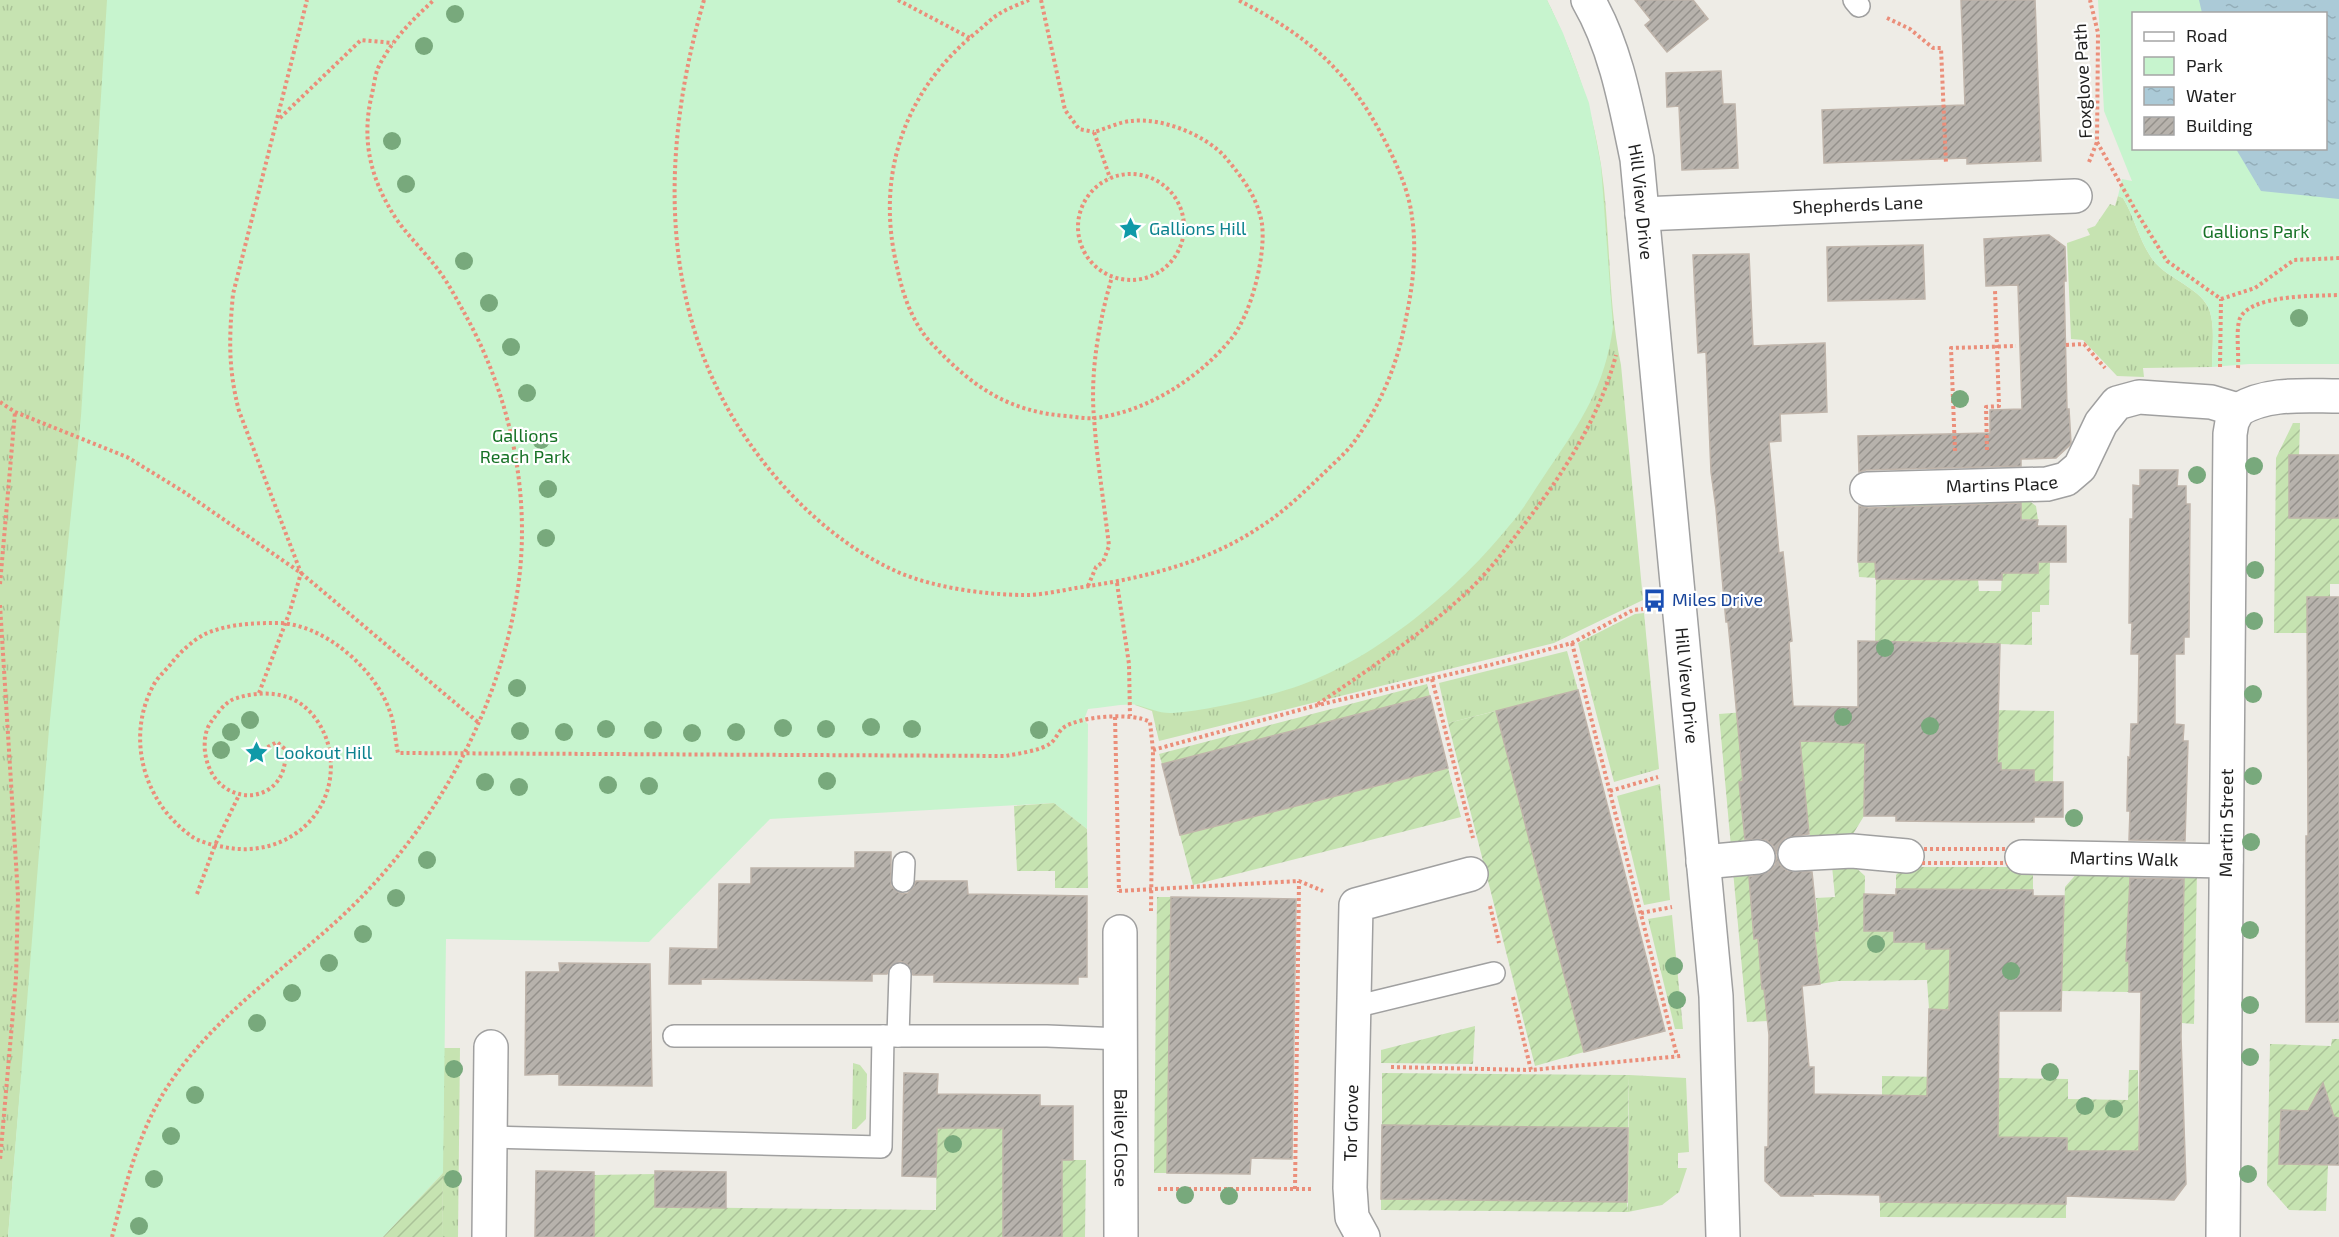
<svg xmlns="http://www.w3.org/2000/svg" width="2339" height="1237" font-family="'Exo 2',sans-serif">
<defs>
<pattern id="grass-tufts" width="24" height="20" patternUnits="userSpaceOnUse" patternTransform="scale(1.5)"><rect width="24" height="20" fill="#c6e3b1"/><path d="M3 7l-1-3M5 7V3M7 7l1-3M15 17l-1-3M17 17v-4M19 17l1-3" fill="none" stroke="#aac298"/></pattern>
<pattern id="garden-furrows" width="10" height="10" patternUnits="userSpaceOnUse" patternTransform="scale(1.5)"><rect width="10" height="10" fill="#c6e3b1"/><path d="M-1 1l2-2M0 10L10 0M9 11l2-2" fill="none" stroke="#aac298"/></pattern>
<pattern id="water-ripples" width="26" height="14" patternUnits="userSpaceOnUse" patternTransform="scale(1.5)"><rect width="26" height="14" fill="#abcad7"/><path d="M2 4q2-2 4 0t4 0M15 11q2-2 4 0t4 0" fill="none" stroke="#93adb8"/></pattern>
<pattern id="building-hatch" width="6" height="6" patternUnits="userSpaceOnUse" patternTransform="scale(1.5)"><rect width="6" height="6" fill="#b7b2ac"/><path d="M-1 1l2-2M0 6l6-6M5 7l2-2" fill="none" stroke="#94908b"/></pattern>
</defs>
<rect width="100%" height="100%" fill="#eeece6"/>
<g fill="url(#grass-tufts)">
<polygon points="0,0 147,0 20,1092 8,1237 0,1237"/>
<path d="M1547 0C1573 53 1592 106 1601 165 1611 231 1607 299 1621 365L1643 600 1554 643 1159 741 1152 711 1135 705Z"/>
<path d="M2118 196 2123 198C2135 218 2139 241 2153 260 2167 279 2204 289 2210 312 2215 328 2212 350 2212 367L2143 368 2144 377 2117 376 2083 340 2071 339 2067 243 2090 235 2087 229 2095 226 2110 204 2115 206Z"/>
<polygon points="1644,613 1659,769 1614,782 1578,643 1635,614"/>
<polygon points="1567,651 1578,690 1448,723 1439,683"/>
<polygon points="1660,784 1670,900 1644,905 1617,796"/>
<polygon points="1672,915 1683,1029 1675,1029 1648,919"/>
<polygon points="444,1048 460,1048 458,1237 442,1237"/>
<polygon points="853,1063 860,1065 867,1074 866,1119 856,1129 852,1129"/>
<polygon points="1629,1075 1686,1078 1689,1152 1678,1153 1678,1168 1687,1168 1679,1192 1662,1205 1628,1212"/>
</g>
<g fill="#c7f4ce" fill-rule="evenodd">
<path d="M107 0H1547L1563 33 1589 103 1601 166 1613 327C1605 386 1581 422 1548 470 1535 489 1524 509 1509 526 1458 589 1378 657 1301 685 1267 697 1209 710 1173 713 1160 714 1149 708 1137 705 1126 703 1101 708 1088 709L1084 720 1088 724 1087 829 1054 803 770 819 649 942 446 939 443 1173 383 1237H8L49 729 81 416Z"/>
<path d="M2098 0H2339V364H2249L2212 367C2212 350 2215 328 2210 312 2204 289 2167 279 2153 260 2139 241 2135 218 2123 198L2118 196 2122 179 2132 181 2104 111ZM2134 14H2326V148H2134Z"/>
</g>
<g fill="url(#garden-furrows)">
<polygon points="2293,423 2300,423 2299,455 2289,518 2339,518 2339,584 2330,584 2330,597 2307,597 2307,633 2274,633 2276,458"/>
<polygon points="1955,498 2027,499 2036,506 2038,520 1879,512 1888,505 1956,504"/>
<polygon points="1858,562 1875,562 1978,579 1979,591 2001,591 2002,573 2037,573 2038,562 2050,562 2049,605 2040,605 2040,612 2032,612 2032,645 1933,642 1926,645 1875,644 1876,578 1859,577"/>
<polygon points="1427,684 1430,696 1162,764 1159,754"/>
<polygon points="1931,709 2054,711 2053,782 2034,782 2034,770 2001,770 1864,816 1853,834 1810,837 1796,725 1850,720 1851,743 1898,743"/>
<polygon points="1496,711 1584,1052 1535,1066 1448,723"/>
<polygon points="1745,712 1738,727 1743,781 1740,782 1746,846 1731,847 1719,714"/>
<polygon points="1448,768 1461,817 1193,885 1180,835"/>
<polygon points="1054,803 1087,829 1088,888 1055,888 1055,871 1017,871 1014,806"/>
<polygon points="1852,864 1865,876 1864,930 1894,931 1895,942 1926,942 1926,949 1999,949 2033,933 2063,933 2065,887 2079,871 2197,872 2194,1024 2182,1023 2184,877 2130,877 2126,961 2129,961 2129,992 2061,991 1994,1010 1929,1009 1927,980 1838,981 1820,984 1815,932 1819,931 1816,898 1835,897 1832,866"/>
<polygon points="1904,867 2026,867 2033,872 2033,890 1896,889 1896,875"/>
<polygon points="1749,870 1754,938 1758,938 1762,988 1764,989 1768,1021 1747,1022 1733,871"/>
<polygon points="1157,897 1171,897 1167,1173 1154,1173"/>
<polygon points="1475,1026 1473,1064 1381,1063 1381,1050"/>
<polygon points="2332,1039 2339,1039 2339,1118 2329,1117 2328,1099 2323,1097 2314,1100 2312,1111 2281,1110 2279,1163 2328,1165 2326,1211 2289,1210 2267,1185 2270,1044 2331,1046"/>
<polygon points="2129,1070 2138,1070 2139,1151 2067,1151 1882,1135 1882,1076 2068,1079 2068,1099 2128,1100"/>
<polygon points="1382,1073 1629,1075 1628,1128 1382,1125"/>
<polygon points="937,1125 1004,1128 1003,1237 594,1237 594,1175 655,1174 656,1207 936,1210"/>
<polygon points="1062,1160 1086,1160 1085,1237 1062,1237"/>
<polygon points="443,1173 442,1237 383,1237"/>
<polygon points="1381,1199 1627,1202 1628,1212 1381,1210"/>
<polygon points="1880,1202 2066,1204 2066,1218 1880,1217"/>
</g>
<polygon fill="url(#water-ripples)" points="2199,0 2339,0 2339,199 2261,191 2236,149 2326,148 2326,14 2202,13"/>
<g fill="url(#building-hatch)" stroke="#bfb4aa" stroke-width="1.5">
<polygon points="1635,0 1693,0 1708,19 1667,52 1645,25 1651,20"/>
<polygon points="1961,0 2035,0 2041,161 1967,164 1967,158 1824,163 1822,110 1965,105"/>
<polygon points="1721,71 1723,104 1735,104 1738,168 1682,170 1679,106 1667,107 1666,73"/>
<polygon points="2049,235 2065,247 2066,281 2064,281 2067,409 2069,409 2071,443 2069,446 2056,458 2021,459 2021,466 1866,470 1859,472 1858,436 1990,433 1990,410 2022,409 2018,285 1986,286 1984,239"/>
<polygon points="1923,245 1925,299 1828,301 1827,247"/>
<polygon points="1749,254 1753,346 1825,343 1827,412 1780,414 1781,441 1769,442 1779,553 1783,552 1792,641 1789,642 1793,706 1858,707 1858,641 2000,644 1997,763 2001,763 2001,770 2034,770 2034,782 2063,782 2063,817 2034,817 2034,822 1976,822 1896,821 1896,816 1864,816 1865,743 1800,741 1809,834 1785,838 1779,845 1776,854 1773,846 1766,840 1745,839 1739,782 1743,781 1733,674 1728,622 1726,622 1716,509 1711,472 1706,352 1698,353 1693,255"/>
<rect x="2289" y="455" width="50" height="63"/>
<polygon points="2140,470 2178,470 2177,486 2186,486 2186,504 2190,504 2189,637 2184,637 2184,654 2175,654 2175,724 2184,725 2183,741 2188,741 2185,841 2129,840 2130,811 2127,811 2128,757 2130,758 2131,724 2138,724 2139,654 2131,654 2132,623 2129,623 2130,519 2133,519 2133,485 2140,486"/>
<polygon points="2021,503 2021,520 2038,520 2037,526 2066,526 2066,562 2038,562 2038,573 2002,573 2002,580 1876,579 1875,562 1858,562 1859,506 1868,508"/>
<polygon points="2307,597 2339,597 2339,1022 2306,1022 2306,836 2308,836"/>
<polygon points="1578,690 1665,1031 1584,1052 1496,711"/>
<polygon points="1430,696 1448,768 1180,835 1162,764"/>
<polygon points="855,852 891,852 891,886 896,891 902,894 908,893 913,888 916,881 967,881 968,894 1087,896 1087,977 1078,977 1078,984 934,982 934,975 913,975 907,964 900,961 890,967 887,974 872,974 872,981 701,979 701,984 669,984 670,948 718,949 719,884 751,884 751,868 855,868"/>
<polygon points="1777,856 1780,865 1787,871 1812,872 1818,931 1814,931 1820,984 1802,986 1809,1067 1814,1067 1814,1094 1927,1096 1929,1009 1949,1010 1950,949 1926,949 1926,942 1894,942 1894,931 1864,931 1864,894 1896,895 1896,889 2033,890 2033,896 2064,896 2061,1011 1999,1011 1998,1137 2067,1138 2067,1151 2139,1151 2141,992 2129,992 2129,961 2126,961 2130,878 2184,879 2181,1037 2186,1184 2174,1200 2066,1196 2066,1204 1880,1202 1880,1195 1812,1194 1813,1196 1781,1196 1765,1181 1765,1147 1768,1147 1769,1035 1764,989 1762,989 1758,938 1754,939 1749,877 1769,872 1775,865"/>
<polygon points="1171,897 1296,899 1292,1159 1251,1158 1250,1174 1167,1173"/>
<polygon points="559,963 650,964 652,1086 559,1085 559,1074 525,1075 526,972 560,972"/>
<polygon points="904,1073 938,1074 937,1094 1040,1095 1040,1106 1073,1106 1073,1160 1062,1160 1062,1237 1003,1237 1003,1128 937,1128 936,1177 902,1176"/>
<polygon points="2323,1083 2334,1117 2339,1118 2339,1165 2279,1164 2281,1110 2308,1111"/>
<polygon points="1382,1125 1628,1128 1627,1202 1381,1199"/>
<polygon points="536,1171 594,1172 594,1237 535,1237"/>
<polygon points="655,1171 726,1172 726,1208 655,1207"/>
</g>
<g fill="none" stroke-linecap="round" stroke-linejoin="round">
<defs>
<g id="lane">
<polyline points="1854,0 1859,6"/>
<polyline points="903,881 904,863"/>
<polyline points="1354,1007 1494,973"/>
<polyline points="674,1036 1047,1036 1122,1039"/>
<polyline points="898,1036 900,974"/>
<polyline points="491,1137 881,1147 883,1036"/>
</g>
<g id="street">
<path id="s1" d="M1588 0C1616 48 1626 106 1637 159L1716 996 1723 1237"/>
<path id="s2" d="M1642 214 2075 196"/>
<path d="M2238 410C2268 392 2304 396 2339 396"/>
<path id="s3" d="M1867 489 2047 484 2066 479 2080 467 2101 423 2117 403 2139 397 2211 402 2238 410"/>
<polyline points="1795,854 1852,851 1907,856"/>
<path id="s4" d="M2022 857 2226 861"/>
<polyline points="1703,862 1758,857"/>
<path id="s5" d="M1120 932 1121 1237"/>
<polyline points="489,1237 491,1047"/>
<path id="s6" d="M1363 1237 1352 1217 1350 1188 1356 905 1471 874"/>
<path id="s7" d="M2223 1237 2230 434 2232 422 2238 410"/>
</g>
</defs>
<use href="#lane" stroke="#a0a0a0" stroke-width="24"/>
<use href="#street" stroke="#a0a0a0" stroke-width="36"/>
<g stroke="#eb8e7a" stroke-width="4" stroke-dasharray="3 3" stroke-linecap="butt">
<path d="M704 0C661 148 657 310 748 441 786 496 838 546 900 573 936 588 987 595 1025 595 1042 595 1059 591 1076 588 1139 579 1205 564 1260 527 1284 512 1304 492 1324 473 1334 463 1346 453 1354 442 1381 405 1398 363 1406 318 1413 285 1417 251 1412 217 1409 192 1398 167 1387 145 1351 73 1309 36 1238 0"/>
<polyline points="898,0 970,38"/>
<path d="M1029 0C1020 4 1008 8 999 14 992 18 985 25 978 31 904 90 875 175 897 267 903 296 913 325 934 346 973 387 1009 412 1067 416 1076 417 1086 419 1095 418 1146 412 1198 379 1231 339 1251 315 1266 256 1262 224 1258 198 1242 177 1225 157 1206 135 1161 117 1131 121 1119 122 1105 129 1094 132L1110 178"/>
<polyline points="1041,0 1065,110 1079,129 1094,132"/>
<polyline points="1887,18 1910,29 1933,48 1941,48 1946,164"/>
<polyline points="280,118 361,40 393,43"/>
<polyline points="2097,142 2137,213 2167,261 2221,299"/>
<polyline points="2089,162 2097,142 2098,33 2090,0"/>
<circle cx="1131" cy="227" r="53"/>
<polyline points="2221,299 2255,288 2294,260 2339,258"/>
<polyline points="2066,345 2084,344 2105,368"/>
<polyline points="2220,367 2221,299"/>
<path d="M2238 368C2239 353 2236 335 2239 321 2246 294 2317 296 2339 295"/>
<polyline points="0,402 15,412 127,457 184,492 301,573 479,723"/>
<polyline points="1987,450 1986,407 1999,406 1995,290"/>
<polyline points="1955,451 1951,348 2016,346"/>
<polyline points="1117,583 1129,664 1130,716"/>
<polyline points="0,584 15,412"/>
<path d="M1088 586 1096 567 1103 562 1109 546C1104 503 1097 461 1094 418 1090 372 1099 321 1112 277"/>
<polyline points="0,605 18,896 16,978 0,1160"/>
<polyline points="1572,643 1677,1056"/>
<polyline points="1432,679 1473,838"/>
<path d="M259 693 290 611 301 573 239 411C228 368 229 338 233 294L307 0"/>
<path d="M1318 704C1368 670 1419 636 1464 595 1486 575 1505 550 1523 526 1563 474 1599 419 1616 355"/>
<polyline points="1115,717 1119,892"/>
<polyline points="1153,750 1314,706 1494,664 1572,643 1633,610 1643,609"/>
<path d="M257 753 277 742 285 749C291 808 213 812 205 752 204 742 205 730 211 722 218 713 225 701 237 698 256 692 280 691 298 702 314 712 325 730 329 748 342 813 285 860 224 847 213 845 198 842 190 835 143 801 126 737 153 686 157 678 164 672 170 665 178 654 193 640 205 634 228 624 252 623 277 623 323 623 376 669 390 712 395 725 395 740 398 753L1006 756C1020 753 1040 751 1051 743 1056 739 1058 732 1063 728 1079 716 1133 712 1150 722L1153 750 1151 911"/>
<polyline points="1610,791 1658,777"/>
<polygon points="1906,849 2022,849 2023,863 1907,863"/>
<polyline points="1119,891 1299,881 1323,891"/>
<polyline points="197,894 215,845 239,795"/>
<polyline points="1490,906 1499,943"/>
<polyline points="1641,913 1672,907"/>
<polyline points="1513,997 1531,1070 1681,1056"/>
<polyline points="1391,1067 1531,1070"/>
<polyline points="1158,1189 1313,1189"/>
<polyline points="1295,1189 1299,881"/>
<path d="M112 1237C125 1187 138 1133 166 1089 208 1023 273 978 330 927 429 840 502 712 519 580 530 490 510 396 466 316 457 300 448 282 436 267 423 250 407 235 395 217 370 178 361 139 372 94 374 85 375 74 379 66 392 40 413 19 434 0"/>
</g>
<use href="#lane" stroke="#fff" stroke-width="21"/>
<use href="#street" stroke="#fff" stroke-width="33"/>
</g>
<g fill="#78a97c">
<circle cx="455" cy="14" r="9"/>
<circle cx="424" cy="46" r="9"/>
<circle cx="392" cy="141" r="9"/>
<circle cx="406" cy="184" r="9"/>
<circle cx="464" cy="261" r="9"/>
<circle cx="489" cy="303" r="9"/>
<circle cx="2299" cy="318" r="9"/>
<circle cx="511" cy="347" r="9"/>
<circle cx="527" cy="393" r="9"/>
<circle cx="1960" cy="399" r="9"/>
<circle cx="541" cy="440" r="9"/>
<circle cx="2254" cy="466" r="9"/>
<circle cx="2197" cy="475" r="9"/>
<circle cx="548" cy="489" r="9"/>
<circle cx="546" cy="538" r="9"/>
<circle cx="2255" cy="570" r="9"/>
<circle cx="2254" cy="621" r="9"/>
<circle cx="1885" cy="648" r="9"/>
<circle cx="517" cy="688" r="9"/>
<circle cx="2253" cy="694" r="9"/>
<circle cx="1843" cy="717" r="9"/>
<circle cx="250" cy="720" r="9"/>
<circle cx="1930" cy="726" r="9"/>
<circle cx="871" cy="727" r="9"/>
<circle cx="783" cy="728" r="9"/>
<circle cx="606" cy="729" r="9"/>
<circle cx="826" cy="729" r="9"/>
<circle cx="912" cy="729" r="9"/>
<circle cx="653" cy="730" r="9"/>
<circle cx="1039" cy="730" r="9"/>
<circle cx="520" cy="731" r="9"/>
<circle cx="231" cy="732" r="9"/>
<circle cx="564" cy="732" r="9"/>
<circle cx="736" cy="732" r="9"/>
<circle cx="692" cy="733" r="9"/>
<circle cx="221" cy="750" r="9"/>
<circle cx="2253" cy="776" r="9"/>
<circle cx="827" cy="781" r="9"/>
<circle cx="485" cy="782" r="9"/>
<circle cx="608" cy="785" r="9"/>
<circle cx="649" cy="786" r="9"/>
<circle cx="519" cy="787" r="9"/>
<circle cx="2074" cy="818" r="9"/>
<circle cx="2251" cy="842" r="9"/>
<circle cx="427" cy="860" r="9"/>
<circle cx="396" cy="898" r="9"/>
<circle cx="2250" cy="930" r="9"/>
<circle cx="363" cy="934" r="9"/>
<circle cx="1876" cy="944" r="9"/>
<circle cx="329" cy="963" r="9"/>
<circle cx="1674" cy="966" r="9"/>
<circle cx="2011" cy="971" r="9"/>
<circle cx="292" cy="993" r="9"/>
<circle cx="1677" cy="1000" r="9"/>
<circle cx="2250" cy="1005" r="9"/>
<circle cx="257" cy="1023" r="9"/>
<circle cx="2250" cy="1057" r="9"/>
<circle cx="454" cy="1069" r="9"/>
<circle cx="2050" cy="1072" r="9"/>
<circle cx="195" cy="1095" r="9"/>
<circle cx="2085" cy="1106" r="9"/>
<circle cx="2114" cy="1109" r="9"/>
<circle cx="171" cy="1136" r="9"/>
<circle cx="953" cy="1144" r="9"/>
<circle cx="2248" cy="1174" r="9"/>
<circle cx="154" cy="1179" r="9"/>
<circle cx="453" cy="1179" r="9"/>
<circle cx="1185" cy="1195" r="9"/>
<circle cx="1229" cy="1196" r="9"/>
<circle cx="139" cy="1226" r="9"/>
</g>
<defs>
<symbol id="sight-bare" viewBox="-9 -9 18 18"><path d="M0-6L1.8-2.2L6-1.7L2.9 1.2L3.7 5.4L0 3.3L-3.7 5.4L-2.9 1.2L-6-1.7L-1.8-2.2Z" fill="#0f9aa8" stroke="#fff" stroke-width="2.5" paint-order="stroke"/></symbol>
<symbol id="bus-bare" viewBox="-9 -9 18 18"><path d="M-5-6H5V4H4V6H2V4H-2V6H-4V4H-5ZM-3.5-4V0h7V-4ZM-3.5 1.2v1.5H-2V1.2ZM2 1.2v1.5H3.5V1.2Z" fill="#1a4fb4" stroke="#fff" stroke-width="2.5" paint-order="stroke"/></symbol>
</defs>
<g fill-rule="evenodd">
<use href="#sight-bare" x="1114" y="212" width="33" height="33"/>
<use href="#bus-bare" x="1638" y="584" width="33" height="33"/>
<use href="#sight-bare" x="240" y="736" width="33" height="33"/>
</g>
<g text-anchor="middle" stroke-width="4.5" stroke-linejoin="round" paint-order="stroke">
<g font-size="18" fill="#1f1f1f" stroke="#fff">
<text transform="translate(2083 81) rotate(-93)" y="6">Foxglove Path</text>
<text dy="6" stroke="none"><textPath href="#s1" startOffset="210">Hill View Drive</textPath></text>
<text dy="6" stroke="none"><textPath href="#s2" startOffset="216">Shepherds Lane</textPath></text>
<text dy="6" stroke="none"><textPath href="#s3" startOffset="135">Martins Place</textPath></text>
<text dy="6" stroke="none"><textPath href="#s1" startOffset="696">Hill View Drive</textPath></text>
<text dy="6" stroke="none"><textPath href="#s7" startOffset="414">Martin Street</textPath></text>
<text dy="6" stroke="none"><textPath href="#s4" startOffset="102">Martins Walk</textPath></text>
<text dy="6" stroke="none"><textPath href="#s6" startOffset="117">Tor Grove</textPath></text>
<text dy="6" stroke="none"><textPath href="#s5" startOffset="206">Bailey Close</textPath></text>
</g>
<g font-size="18" fill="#0d838f" stroke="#fff" text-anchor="start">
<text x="1149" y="235">Gallions Hill</text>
<text x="275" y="759">Lookout Hill</text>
</g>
<g font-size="18" fill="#177226" stroke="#fff">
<text x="2256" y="238">Gallions Park</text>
<text x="525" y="442">Gallions<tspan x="525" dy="21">Reach Park</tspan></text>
</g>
<g font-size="18" fill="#164399" stroke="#fff" text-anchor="start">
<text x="1672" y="606">Miles Drive</text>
</g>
</g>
<rect x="2132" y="12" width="195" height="138" fill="#ffffff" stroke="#a5a5a5" stroke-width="1.5"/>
<rect x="2144" y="32" width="30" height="9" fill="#ffffff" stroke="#a5a5a5" stroke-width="1.5"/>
<text x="2186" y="42" font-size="18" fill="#1f1f1f">Road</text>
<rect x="2144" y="57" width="30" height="18" fill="#c7f4ce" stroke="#a5a5a5" stroke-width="1.5"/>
<text x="2186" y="72" font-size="18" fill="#1f1f1f">Park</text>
<rect x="2144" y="87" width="30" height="18" fill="url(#water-ripples)" stroke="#a5a5a5" stroke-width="1.5"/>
<text x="2186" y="102" font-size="18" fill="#1f1f1f">Water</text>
<rect x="2144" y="117" width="30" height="18" fill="url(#building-hatch)" stroke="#a5a5a5" stroke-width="1.5"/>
<text x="2186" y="132" font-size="18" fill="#1f1f1f">Building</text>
</svg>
